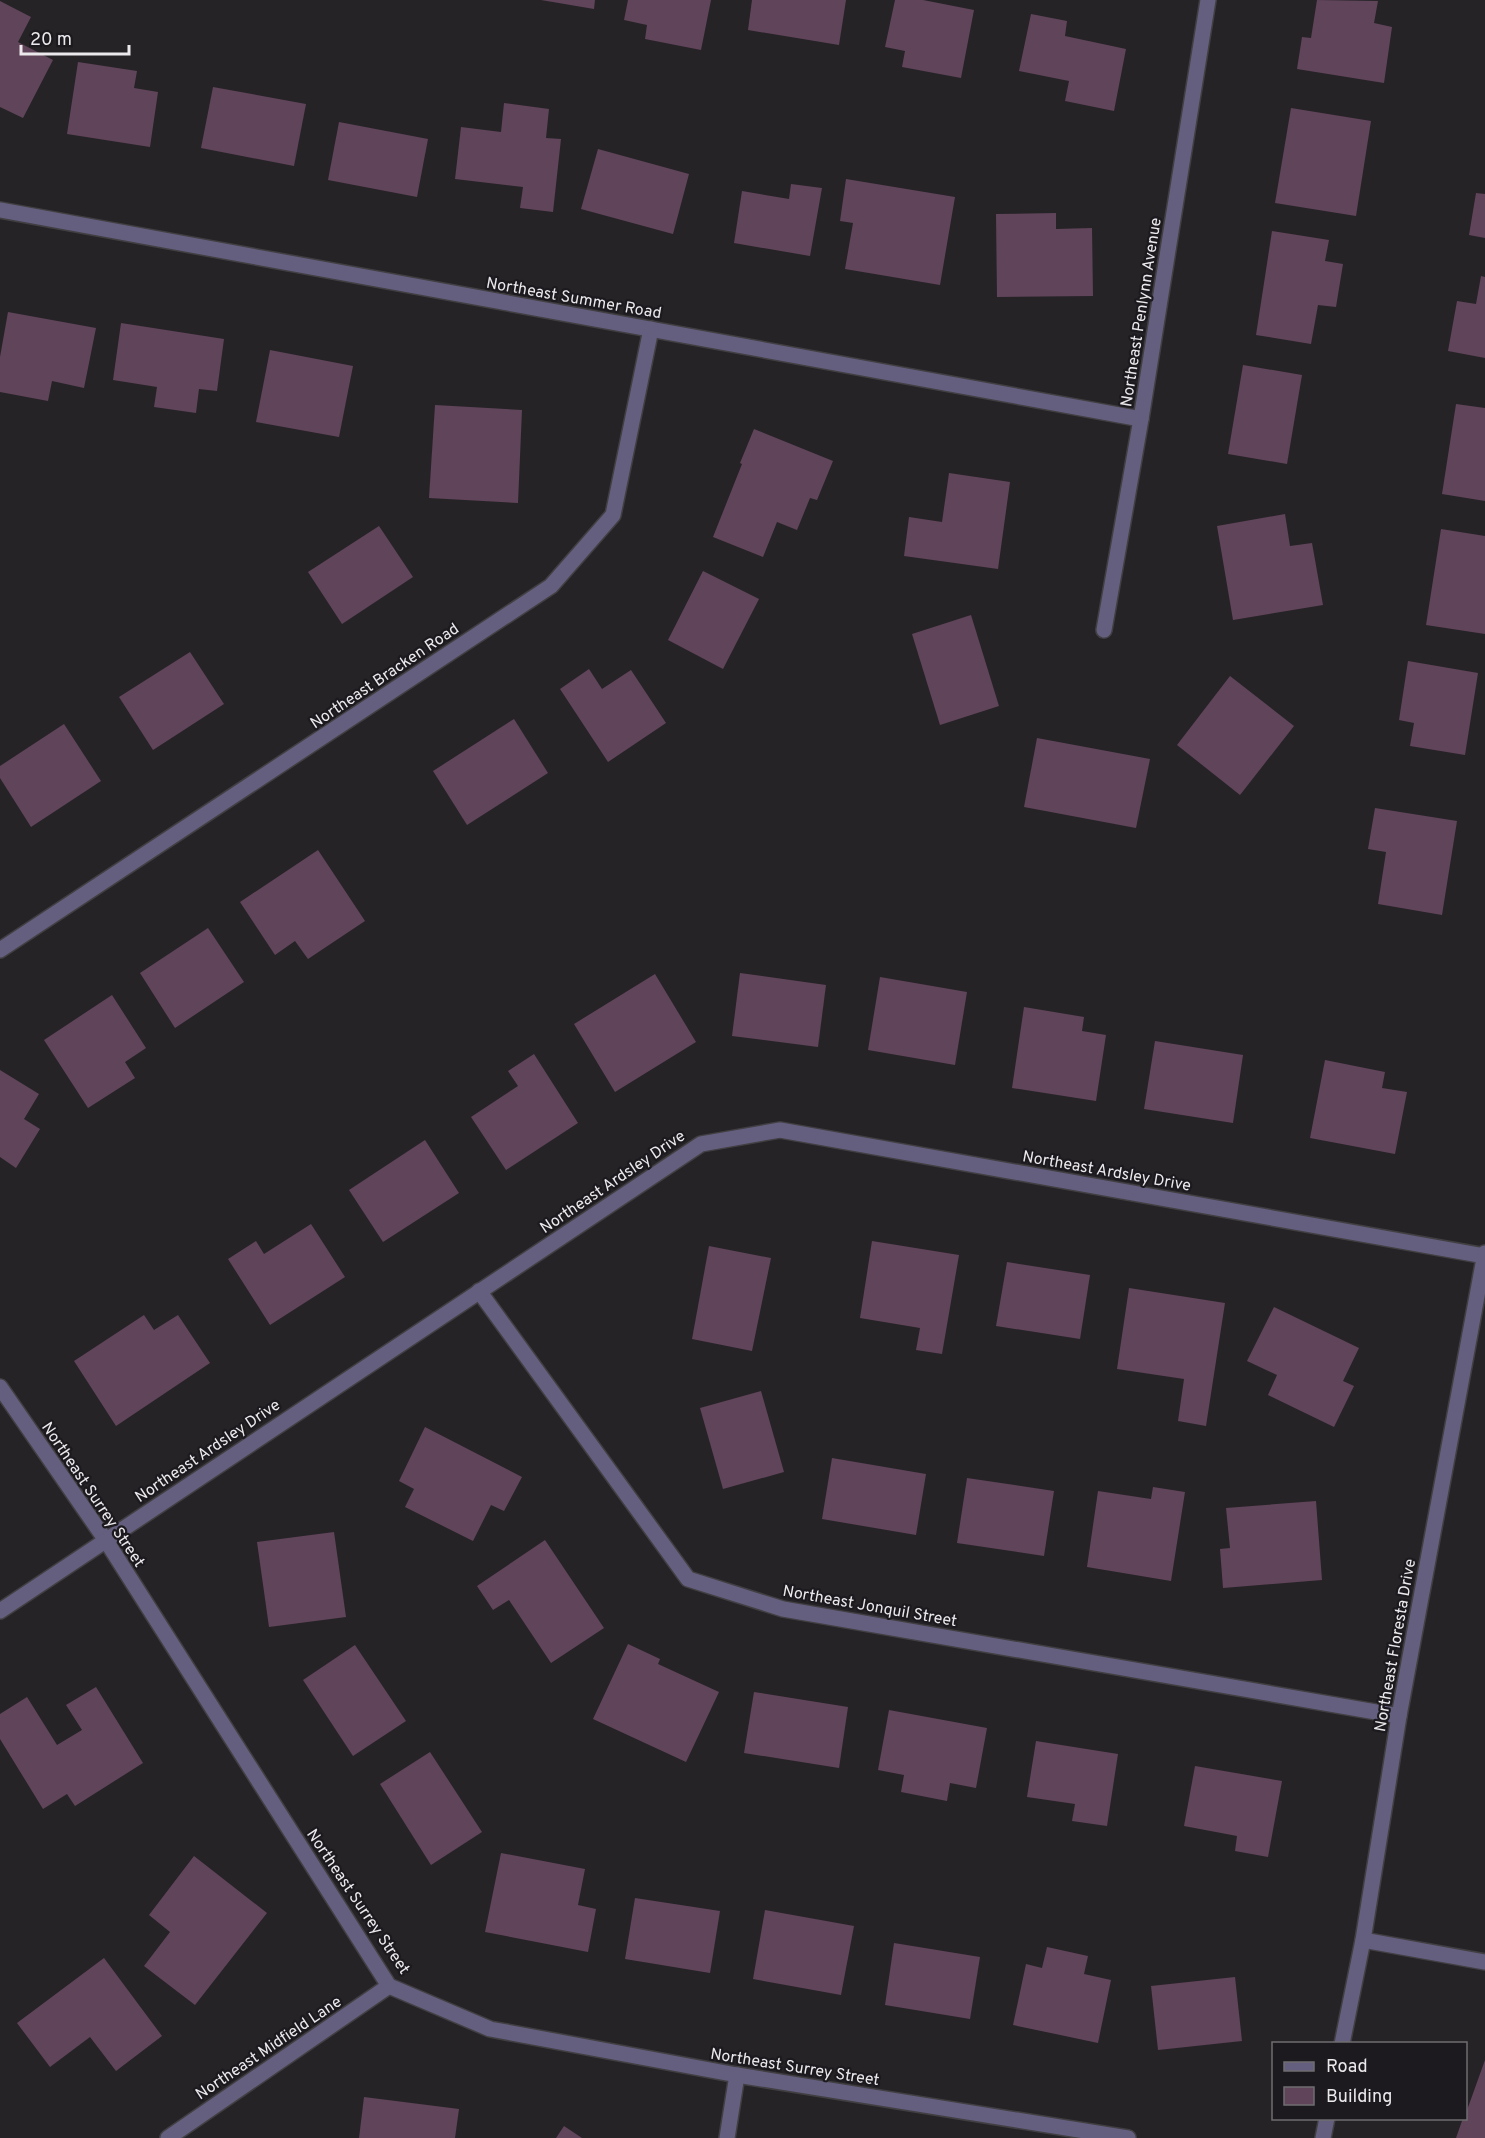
<svg xmlns="http://www.w3.org/2000/svg" width="1485" height="2138" font-family="Overpass,sans-serif">
<rect width="100%" height="100%" fill="#262327"/>
<g fill="#60445a">
<polygon points="541,0 595,0 594,9"/>
<polygon points="628,0 711,0 701,50 645,39 647,25 624,20"/>
<polygon points="752,0 846,0 839,45 748,30"/>
<polygon points="895,0 923,0 974,10 961,78 902,67 905,51 885,47"/>
<polygon points="1317,0 1378,1 1374,23 1392,27 1384,83 1297,69 1302,37 1311,38"/>
<polygon points="0,1 31,17 18,42 53,60 23,118 0,107"/>
<polygon points="1031,14 1067,21 1065,36 1126,49 1114,111 1065,101 1069,81 1019,71"/>
<polygon points="78,62 137,71 134,88 158,92 150,147 67,134"/>
<polygon points="213,87 306,104 294,166 201,148"/>
<polygon points="504,103 549,109 546,138 561,139 553,212 520,208 523,187 455,179 461,127 501,132"/>
<polygon points="1291,108 1371,121 1356,216 1275,203"/>
<polygon points="339,122 428,139 417,197 328,180"/>
<polygon points="598,149 689,174 673,234 581,209"/>
<polygon points="846,179 955,197 940,285 845,269 853,223 840,221"/>
<polygon points="791,184 822,188 810,256 734,243 742,191 789,199"/>
<polygon points="1476,193 1485,194 1485,238 1469,235"/>
<polygon points="1056,213 1056,229 1092,228 1093,296 997,297 996,214"/>
<polygon points="1272,231 1329,240 1325,261 1343,264 1336,307 1318,305 1311,344 1256,335"/>
<polygon points="1481,276 1485,277 1485,358 1448,351 1457,301 1476,304"/>
<polygon points="8,312 96,328 84,388 52,381 48,401 0,392 0,357"/>
<polygon points="121,323 224,339 217,391 199,389 196,413 154,407 157,387 113,380"/>
<polygon points="270,350 353,366 339,437 256,422"/>
<polygon points="1243,365 1302,375 1287,464 1228,454"/>
<polygon points="1456,404 1485,408 1485,501 1442,494"/>
<polygon points="435,405 522,410 518,503 429,498"/>
<polygon points="754,429 833,461 817,500 810,498 797,530 777,522 763,557 713,537 742,464 740,463"/>
<polygon points="949,473 1010,482 998,569 904,556 909,517 942,522"/>
<polygon points="1285,514 1290,546 1312,543 1323,605 1233,620 1217,526"/>
<polygon points="379,526 413,577 342,624 308,572"/>
<polygon points="1441,529 1485,536 1485,634 1426,625"/>
<polygon points="703,571 759,599 723,669 668,640"/>
<polygon points="971,615 999,706 940,725 912,634"/>
<polygon points="190,652 224,704 153,750 119,697"/>
<polygon points="1408,661 1478,673 1465,755 1410,746 1414,723 1399,720"/>
<polygon points="589,669 602,689 631,670 666,723 608,762 560,689"/>
<polygon points="1230,676 1294,726 1240,795 1177,745"/>
<polygon points="514,719 548,773 467,825 433,771"/>
<polygon points="64,724 101,781 31,827 0,778 0,766"/>
<polygon points="1037,738 1150,759 1136,828 1024,807"/>
<polygon points="1375,808 1457,821 1442,915 1378,904 1386,852 1368,849"/>
<polygon points="318,850 365,921 308,959 295,941 275,955 240,902"/>
<polygon points="208,928 244,982 175,1028 140,973"/>
<polygon points="740,973 826,985 818,1047 732,1036"/>
<polygon points="655,974 696,1042 615,1092 574,1024"/>
<polygon points="880,977 967,992 955,1065 868,1050"/>
<polygon points="112,995 146,1048 125,1062 135,1078 88,1108 44,1040"/>
<polygon points="1024,1007 1084,1017 1082,1031 1106,1035 1096,1101 1012,1088"/>
<polygon points="1155,1041 1243,1055 1233,1123 1144,1109"/>
<polygon points="534,1054 578,1123 506,1170 471,1117 518,1086 508,1071"/>
<polygon points="1325,1060 1385,1072 1382,1088 1407,1092 1395,1154 1310,1138"/>
<polygon points="0,1070 39,1094 24,1119 40,1129 16,1168 0,1157"/>
<polygon points="425,1140 459,1193 383,1242 349,1190"/>
<polygon points="311,1224 345,1277 270,1325 228,1259 256,1241 264,1254"/>
<polygon points="872,1241 959,1255 942,1354 916,1350 920,1328 860,1318"/>
<polygon points="709,1246 771,1258 752,1351 692,1339"/>
<polygon points="1007,1262 1090,1275 1080,1339 996,1326"/>
<polygon points="1129,1288 1225,1303 1206,1426 1178,1421 1184,1379 1117,1369"/>
<polygon points="1274,1307 1359,1348 1343,1381 1354,1386 1334,1427 1268,1395 1277,1375 1247,1361"/>
<polygon points="144,1315 154,1330 178,1315 210,1363 116,1426 74,1361"/>
<polygon points="761,1391 784,1472 723,1489 700,1408"/>
<polygon points="425,1427 522,1477 504,1511 491,1505 473,1541 405,1507 414,1489 399,1481"/>
<polygon points="832,1458 926,1474 916,1535 822,1519"/>
<polygon points="967,1478 1054,1491 1044,1556 957,1543"/>
<polygon points="1153,1487 1185,1492 1171,1581 1087,1567 1098,1491 1151,1499"/>
<polygon points="1316,1501 1322,1580 1223,1588 1220,1549 1230,1548 1226,1508"/>
<polygon points="334,1532 346,1617 269,1627 257,1542"/>
<polygon points="545,1540 604,1628 551,1663 509,1600 493,1610 477,1586"/>
<polygon points="628,1644 660,1659 658,1664 719,1692 686,1762 593,1719"/>
<polygon points="355,1645 406,1721 353,1756 303,1680"/>
<polygon points="96,1687 143,1763 75,1806 67,1794 43,1809 0,1739 0,1714 27,1697 57,1745 82,1730 66,1705"/>
<polygon points="754,1692 848,1707 839,1768 744,1753"/>
<polygon points="889,1710 987,1728 976,1788 950,1783 947,1801 901,1792 904,1775 878,1770"/>
<polygon points="1036,1741 1118,1754 1107,1826 1072,1821 1075,1804 1027,1797"/>
<polygon points="430,1752 482,1832 431,1865 380,1784"/>
<polygon points="1195,1766 1282,1781 1268,1857 1235,1851 1237,1836 1184,1826"/>
<polygon points="501,1853 585,1869 578,1905 596,1909 588,1952 485,1932"/>
<polygon points="194,1856 267,1913 195,2005 144,1966 170,1932 149,1915"/>
<polygon points="635,1898 720,1911 710,1973 625,1959"/>
<polygon points="765,1910 854,1926 841,1995 753,1979"/>
<polygon points="894,1943 980,1957 970,2019 885,2005"/>
<polygon points="1047,1947 1088,1956 1084,1974 1111,1980 1098,2043 1013,2025 1026,1964 1042,1968"/>
<polygon points="104,1958 162,2036 116,2071 90,2037 50,2067 17,2023"/>
<polygon points="1235,1977 1242,2041 1158,2050 1151,1986"/>
<polygon points="1485,2060 1485,2138 1456,2138 1463,2118 1466,2118 1466,2113"/>
<polygon points="364,2097 459,2109 455,2138 359,2138"/>
<polygon points="564,2126 582,2138 556,2138"/>
</g>
<g fill="none" stroke-linecap="round" stroke-linejoin="round">
<defs>
<g id="minor">
<polyline points="0,210 1141,419"/>
<polyline points="1104,630 1141,419 1208,0"/>
<polyline points="0,950 551,586 613,515 651,329"/>
<polyline points="479,1291 688,1579 783,1609 1399,1716"/>
<polyline points="0,1387 105,1539 389,1986 490,2029 737,2075 1128,2138"/>
<polyline points="0,1611 701,1144 780,1130 1485,1256"/>
<polyline points="1363,1940 1485,1962"/>
<polyline points="168,2138 389,1986"/>
<polyline points="727,2138 737,2075"/>
</g>
<g id="tertiary">
<polyline points="1342,2044 1363,1940 1399,1716 1485,1253"/>
<polyline points="1323,2138 1327,2118"/>
</g>
</defs>
<use href="#minor" stroke="#423f43" stroke-width="18"/>
<use href="#tertiary" stroke="#423f43" stroke-width="18"/>
<use href="#minor" stroke="#645f7f" stroke-width="15"/>
<use href="#tertiary" stroke="#645f7f" stroke-width="15"/>
</g>
<g text-anchor="middle" stroke-width="4.5" stroke-linejoin="round" paint-order="stroke">
<g font-size="16" fill="#ebe9ec" stroke="#1c1a1e">
<text transform="translate(574 297) rotate(10)" y="6">Northeast Summer Road</text>
<text transform="translate(1140 312) rotate(-81)" y="6">Northeast Penlynn Avenue</text>
<text transform="translate(384 675) rotate(-34)" y="6">Northeast Bracken Road</text>
<text transform="translate(1107 1170) rotate(10)" y="6">Northeast Ardsley Drive</text>
<text transform="translate(612 1181) rotate(-34)" y="6">Northeast Ardsley Drive</text>
<text transform="translate(207 1450) rotate(-34)" y="6">Northeast Ardsley Drive</text>
<text transform="translate(94 1494) rotate(56)" y="6">Northeast Surrey Street</text>
<text transform="translate(870 1605) rotate(10)" y="6">Northeast Jonquil Street</text>
<text transform="translate(1394 1645) rotate(-80)" y="6">Northeast Floresta Drive</text>
<text transform="translate(359 1901) rotate(56)" y="6">Northeast Surrey Street</text>
<text transform="translate(268 2047) rotate(-34)" y="6">Northeast Midfield Lane</text>
<text transform="translate(795 2066) rotate(9)" y="6">Northeast Surrey Street</text>
</g>
</g>
<rect x="1272" y="2042" width="195" height="78" fill="#1c1a1e" stroke="#6f6d70" stroke-width="1.5"/>
<rect x="1284" y="2062" width="30" height="9" fill="#645f7f" stroke="#6f6d70" stroke-width="1.5"/>
<text x="1326" y="2072" font-size="18" fill="#ebe9ec">Road</text>
<rect x="1284" y="2087" width="30" height="18" fill="#60445a" stroke="#6f6d70" stroke-width="1.5"/>
<text x="1326" y="2102" font-size="18" fill="#ebe9ec">Building</text>
<path d="M21 45v9h108v-9" fill="none" stroke="#ebe9ec" stroke-width="3"/>
<text x="30" y="45" font-size="18" fill="#ebe9ec" stroke="#1c1a1e" stroke-width="4.5" paint-order="stroke">20 m</text>
</svg>
